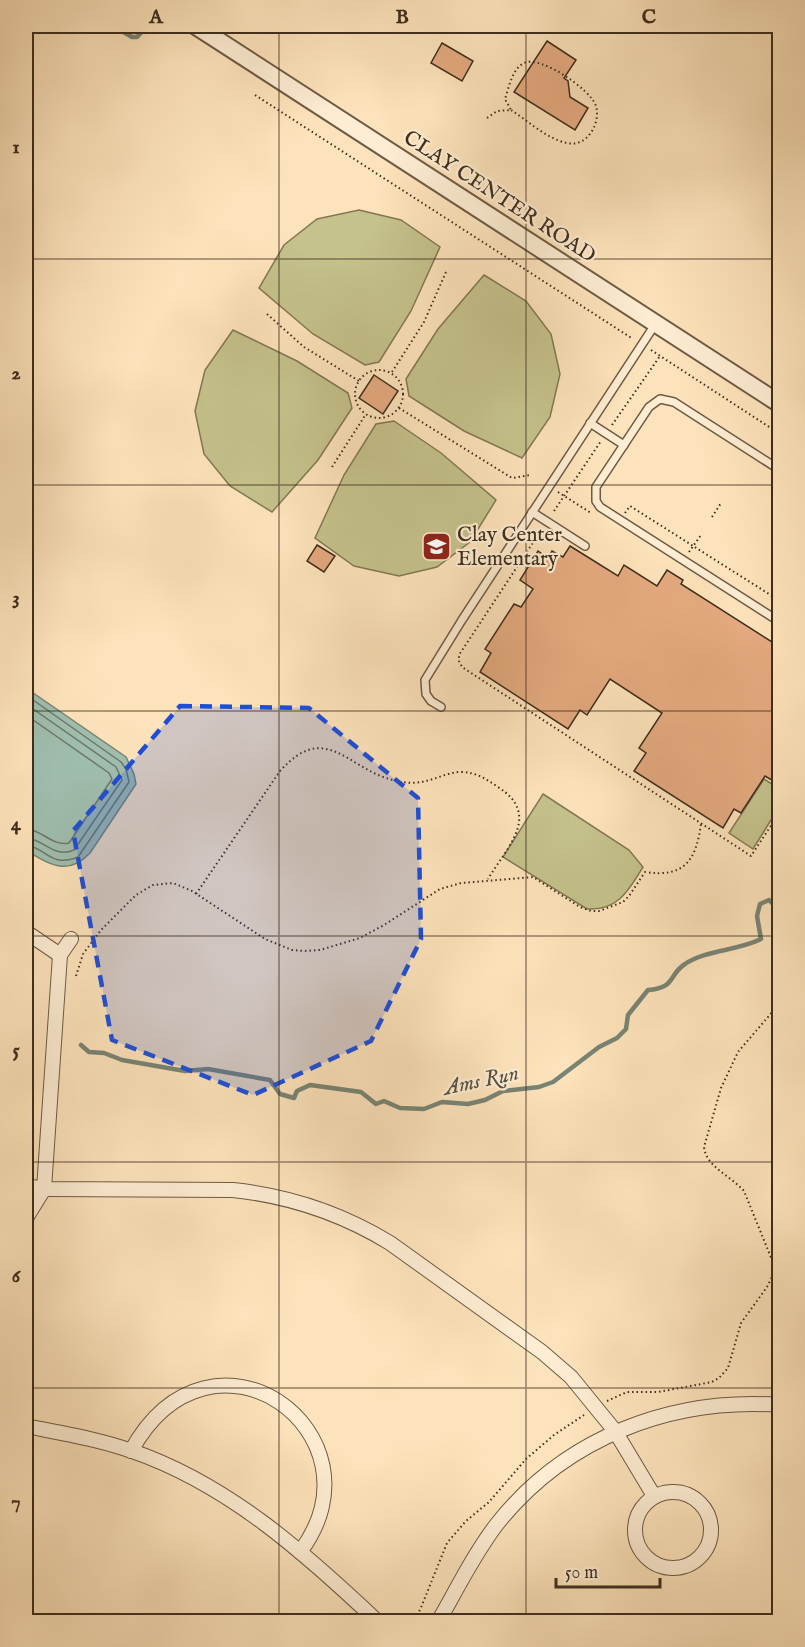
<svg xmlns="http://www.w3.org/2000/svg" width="805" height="1647" font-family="'IM FELL English',serif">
<rect width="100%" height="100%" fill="#fde3bb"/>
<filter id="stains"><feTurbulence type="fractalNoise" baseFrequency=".00333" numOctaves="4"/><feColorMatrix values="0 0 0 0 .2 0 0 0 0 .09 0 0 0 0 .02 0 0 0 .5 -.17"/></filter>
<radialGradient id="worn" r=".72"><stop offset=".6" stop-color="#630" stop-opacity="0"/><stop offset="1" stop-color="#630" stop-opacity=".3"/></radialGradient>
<g fill="#c5c28c" stroke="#827854" stroke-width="1.5">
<polygon points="359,210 401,220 440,247 411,311 379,362 365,365 313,334 259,288 284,245 317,219"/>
<polygon points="484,275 526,301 551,334 560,374 550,417 522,458 464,431 409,396 406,379 438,329"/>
<polygon points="233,330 297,361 348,393 352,408 318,460 272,512 230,486 204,454 195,411 205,370"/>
<polygon points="394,421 441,453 496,500 470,542 437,567 399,576 354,566 315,538 344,475 376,424"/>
<polygon points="764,779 778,788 779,786 779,807 753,849 729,833"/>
<path d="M543 794 629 850 643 867C629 890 618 911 587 909L503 857Z"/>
</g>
<path fill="#9fbeaf" stroke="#788474" stroke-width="1.5" d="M26 688 126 757 134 774 136 784 90 853C68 877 48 864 26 850Z"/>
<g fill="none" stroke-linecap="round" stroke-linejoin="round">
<g stroke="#6e7666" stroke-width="1.5">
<path d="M26 695 121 762 126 769 129 782 78 857C50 868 47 848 26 845"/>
<path d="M26 704 116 767 122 780 74 850C54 859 44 839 26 838"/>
<path d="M26 715 109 773 112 779 69 843C53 847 41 829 26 829"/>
</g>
<g stroke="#788474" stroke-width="4.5">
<polyline points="113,26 132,37 137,37 147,26"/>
<path d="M81 1045 89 1052 104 1053 122 1060 185 1071 208 1069 270 1080 280 1094 294 1098 297 1091 310 1085 361 1092 376 1104 384 1101 400 1108 424 1109 442 1102 468 1104 485 1100 503 1091 539 1087 553 1082 599 1047 617 1038 626 1029 628 1015 648 990C676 988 668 975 685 964 705 950 737 951 761 939L757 916 760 904 769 900 780 911"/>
</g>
</g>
<g fill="#e5aa80" stroke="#3e2d1c" stroke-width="1.5">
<polygon points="547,41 576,60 564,78 568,81 570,97 588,108 575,130 514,92"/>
<polygon points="442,43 473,61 462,81 431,63"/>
<polygon points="374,375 398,391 383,414 359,398"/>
<polygon points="317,545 335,556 324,572 307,561"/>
<polygon points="570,546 618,576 624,565 657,586 667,570 683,580 681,584 780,647 780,785 765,776 741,813 734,809 723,828 634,771 646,753 639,748 662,713 610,679 587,715 580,710 568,729 480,672 491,653 485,649 514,604 521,607 533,589 520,580 538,551 548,558 552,551 563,557"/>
</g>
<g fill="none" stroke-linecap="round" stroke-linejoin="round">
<defs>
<g id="service">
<polyline points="590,423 624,445"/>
<polyline points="780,470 674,402 660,399 649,407 596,487 596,501 600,507 780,622"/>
<polyline points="532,512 585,546"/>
<polyline points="441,707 431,701 426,694 425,680 462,620 656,323"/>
</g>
<g id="minor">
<polyline points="26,932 60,955"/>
<path d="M26 1186 44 1189 233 1190C290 1196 341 1213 390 1243L542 1352 571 1377 615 1431 654 1496"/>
<polyline points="26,1218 44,1189 60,955 71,939"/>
<path d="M26 1426C61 1433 98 1439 132 1451 228 1484 305 1553 378 1622"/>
<path d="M131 1451C212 1304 389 1434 300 1552"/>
<circle cx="673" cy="1530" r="38"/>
<path d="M438 1622C457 1589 474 1554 497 1524 565 1438 671 1397 780 1405"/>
</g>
<polyline id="tertiary" points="196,26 780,404"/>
</defs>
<use href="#service" stroke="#6e5a44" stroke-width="10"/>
<use href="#minor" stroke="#6e5a44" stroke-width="16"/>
<use href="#tertiary" stroke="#6e5a44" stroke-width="20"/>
<g stroke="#3e2d1c" stroke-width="2" stroke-dasharray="1.5 3" stroke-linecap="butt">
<polyline points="255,95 633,339"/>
<path d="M487 118 497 111 511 110 505 99C509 87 512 69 524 63 541 55 591 90 596 106 601 123 587 148 567 143 547 139 528 121 511 110"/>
<polyline points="267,314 304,347 359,381"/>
<polyline points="651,350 780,434"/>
<circle cx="379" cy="394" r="24"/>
<polyline points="392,372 424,322 446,272"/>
<polyline points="399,408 512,478 531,475"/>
<polyline points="612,425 660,356"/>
<polyline points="332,467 366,414"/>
<polyline points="558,492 591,513"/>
<polyline points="554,511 601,441"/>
<polyline points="625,513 630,506 780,601"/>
<polyline points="712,517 721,503"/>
<polyline points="540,532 459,655 459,661 462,667 751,856 780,812"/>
<polyline points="689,552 701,535"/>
<path d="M196 894 280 771C326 720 347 769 393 780 403 783 415 784 425 781 437 779 448 772 461 772 476 772 486 779 498 787 542 815 507 847 488 879"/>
<path d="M76 976 83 954 101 930 136 895 153 885 173 883 192 891 265 939 292 950 304 951 320 950 360 938 384 925 440 889 461 883 533 877 580 907 591 911H599L623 902 629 896 645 872C685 878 696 860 701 824"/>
<path d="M607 1401 627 1392H658L712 1382 719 1378 728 1368 741 1323 767 1287 773 1275 772 1260 744 1191C731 1176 706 1167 704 1147L721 1088 738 1052 780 1003"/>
<polyline points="411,1622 420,1610 447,1543 466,1521 489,1502 526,1459 554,1435 584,1415"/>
</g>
<use href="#service" stroke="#feedd3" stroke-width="7"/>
<use href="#minor" stroke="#feedd3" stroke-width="14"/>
<use href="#tertiary" stroke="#feedd3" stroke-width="16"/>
</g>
<path fill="#1d4ed8" fill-opacity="0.2" stroke="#1d4ed8" stroke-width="4.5" stroke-dasharray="12 8" stroke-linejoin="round" d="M180 706 309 708 418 798 421 939 371 1041 253 1095 112 1040 73 831Z"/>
<path fill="none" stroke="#3e2d1c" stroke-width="1.5" stroke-opacity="0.55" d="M279 26V1622M526 26V1622M26 259H780M26 485H780M26 711H780M26 936H780M26 1162H780M26 1388H780"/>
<defs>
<symbol id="school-square" viewBox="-11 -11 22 22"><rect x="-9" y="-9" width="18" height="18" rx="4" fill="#8f2418" stroke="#feedd3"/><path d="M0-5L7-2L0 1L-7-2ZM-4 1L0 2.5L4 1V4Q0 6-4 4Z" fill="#fff"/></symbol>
</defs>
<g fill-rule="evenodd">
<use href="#school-square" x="420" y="530" width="33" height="33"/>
</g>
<g text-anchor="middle" stroke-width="4.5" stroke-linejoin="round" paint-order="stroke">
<g font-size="21" fill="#3e2d1c" stroke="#feedd3">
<text transform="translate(500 196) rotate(33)" y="7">CLAY CENTER ROAD</text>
</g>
<g font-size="21" fill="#3e2d1c" stroke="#feedd3" text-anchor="start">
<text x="457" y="541">Clay Center<tspan x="457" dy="24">Elementary</tspan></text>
</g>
<g font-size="22" font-style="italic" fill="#565141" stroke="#feedd3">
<text transform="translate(481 1079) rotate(-12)" y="8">Ams Run</text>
</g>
</g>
<rect width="805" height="1647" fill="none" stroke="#fde3bb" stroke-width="66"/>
<path d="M556 1578v9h104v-9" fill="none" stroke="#3e2d1c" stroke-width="3"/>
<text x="565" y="1578" font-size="18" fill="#3e2d1c" stroke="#feedd3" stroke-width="4.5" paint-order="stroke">50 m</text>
<rect x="33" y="33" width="739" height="1581" fill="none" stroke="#3e2d1c" stroke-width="2"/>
<g font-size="20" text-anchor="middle" font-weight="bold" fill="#3e2d1c">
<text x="156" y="23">A</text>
<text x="402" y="23">B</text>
<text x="649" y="23">C</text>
<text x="16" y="153">1</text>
<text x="16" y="379">2</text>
<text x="16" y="604">3</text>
<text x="16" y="830">4</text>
<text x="16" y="1056">5</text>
<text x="16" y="1282">6</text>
<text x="16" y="1508">7</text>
</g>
<rect width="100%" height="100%" filter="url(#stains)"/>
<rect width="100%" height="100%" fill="url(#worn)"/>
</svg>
